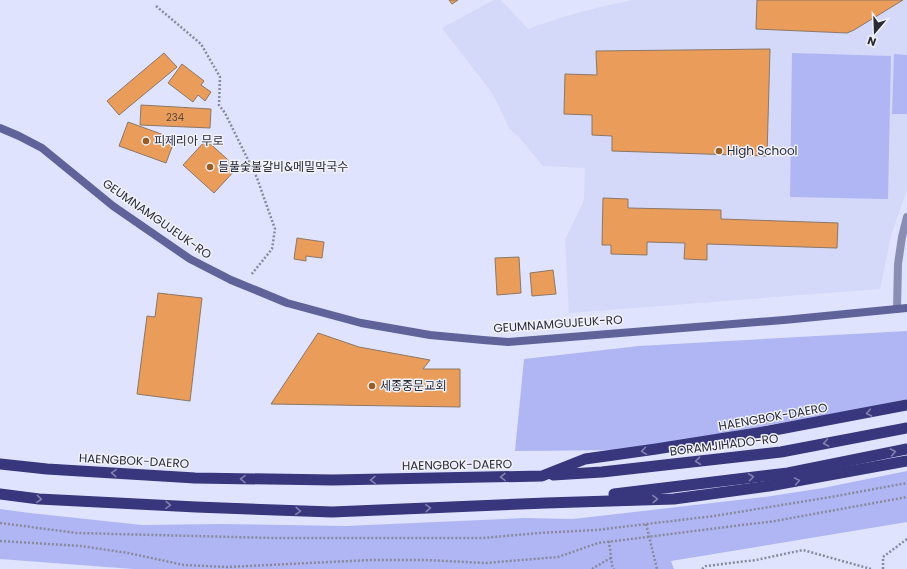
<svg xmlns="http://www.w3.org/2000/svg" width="907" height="569" font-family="Poppins,'Noto Sans KR',sans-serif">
<rect width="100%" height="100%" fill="#e0e3fd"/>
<polygon fill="#d4d8f9" points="494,0 501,0 528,29 563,17 600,7 632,0 907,0 907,189 891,236 880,289 569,313 565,240 584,200 585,168 543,166 519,137 509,128 493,94 442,28"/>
<g fill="#b0b6f4">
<polygon points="792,53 891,56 888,199 790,197"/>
<polygon points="894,54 907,55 907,114 892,114"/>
<polygon points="907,331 907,399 875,406 628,450 515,451 524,359 639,346"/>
<polygon points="907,471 907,522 671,561 674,569 133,569 0,559 0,509 30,513 142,525 220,524 346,526 524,518 573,519 765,497 823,488"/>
</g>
<g fill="#ea9c5a" stroke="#8c7767">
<polygon points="449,0 458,0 452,4"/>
<polygon points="757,0 903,0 854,30 847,33 756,29"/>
<polygon points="770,49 767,156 612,151 612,136 592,135 592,115 564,114 565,74 597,75 596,51"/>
<polygon points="164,53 177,67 119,115 107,101"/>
<polygon points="182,64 204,81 201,85 211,92 205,101 198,95 193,102 168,83"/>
<polygon points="141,105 211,109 210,128 140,125"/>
<polygon points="128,122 175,139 166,163 119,146"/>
<polygon points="206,140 237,168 214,193 183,165"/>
<polygon points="603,198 628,199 628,208 721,210 721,219 838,223 837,248 707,244 707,260 684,259 685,243 647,242 647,255 611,254 611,245 602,245"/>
<polygon points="297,238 324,242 322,258 306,256 306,261 294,259"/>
<polygon points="519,257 521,293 497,295 495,258"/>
<polygon points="553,270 556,294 532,296 530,273"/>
<polygon points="158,293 202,298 190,401 137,394 147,316 155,317"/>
<polygon points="318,333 359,347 430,360 423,369 460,369 460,407 271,404"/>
</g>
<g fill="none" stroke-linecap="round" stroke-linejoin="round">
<g stroke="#888a9c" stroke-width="2.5" stroke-dasharray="2 2" stroke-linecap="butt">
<polyline points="156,6 201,44 220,77 219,105 225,113 257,178 275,229 272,249 251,275"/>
<polyline points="0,523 77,533 273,538 483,538 539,533 596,530 714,516 831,497 907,483"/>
<polyline points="646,524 657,569"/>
<polyline points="0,541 81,546 128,553 184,565 227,567 371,560 426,560 486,563 558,557 598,543 775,521 907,497"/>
<polyline points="609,541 612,565 614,569"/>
<polyline points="592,569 595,567 611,558"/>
<polyline points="702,569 706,566 756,560 803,550 871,569"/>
<polyline points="883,569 883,557 907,539"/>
</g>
<polyline stroke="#8a8eb3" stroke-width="8" points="897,309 898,264 902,237 907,217"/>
<polyline stroke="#5f6399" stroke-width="8" points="0,128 19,136 42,148 113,206 190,259 231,280 287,303 361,323 430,335 483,340 508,342 784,320 907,308"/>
<g stroke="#38367c" stroke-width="11">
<polyline points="0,464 47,469 195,478 333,480 542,476 585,459 656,449 769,431 907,405"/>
<polyline points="553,475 602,472 781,452 907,428"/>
<polyline points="0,494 39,499 196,507 332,512 546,503 674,499 769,486 907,461"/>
<polyline points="614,494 788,473 907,449"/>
</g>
</g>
<defs><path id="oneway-chevron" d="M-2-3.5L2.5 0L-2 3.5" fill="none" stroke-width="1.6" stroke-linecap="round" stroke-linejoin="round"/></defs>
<g stroke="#8281af">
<use href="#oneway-chevron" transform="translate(869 413) rotate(169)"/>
<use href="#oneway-chevron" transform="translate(826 443) rotate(169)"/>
<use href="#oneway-chevron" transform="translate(644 451) rotate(172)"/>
<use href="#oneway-chevron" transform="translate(893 452) rotate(-11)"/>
<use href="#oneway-chevron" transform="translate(698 461) rotate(174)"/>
<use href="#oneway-chevron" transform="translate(114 473) rotate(-177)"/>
<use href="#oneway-chevron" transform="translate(503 477) rotate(179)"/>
<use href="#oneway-chevron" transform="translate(751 477) rotate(-7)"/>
<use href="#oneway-chevron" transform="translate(243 479) rotate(-179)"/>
<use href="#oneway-chevron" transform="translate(373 480) rotate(179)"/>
<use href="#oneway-chevron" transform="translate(797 481) rotate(-10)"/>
<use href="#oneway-chevron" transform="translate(39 499) rotate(5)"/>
<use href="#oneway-chevron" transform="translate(655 499) rotate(-2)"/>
<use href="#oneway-chevron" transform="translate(168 505) rotate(3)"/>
<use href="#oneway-chevron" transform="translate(428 508) rotate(-3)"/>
<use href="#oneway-chevron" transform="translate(298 511) rotate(2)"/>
</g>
<g fill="#9a5c21" stroke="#f0f2fc" stroke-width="1.5">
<circle cx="146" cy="141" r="4"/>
<circle cx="719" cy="151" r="4"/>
<circle cx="210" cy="167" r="4"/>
<circle cx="372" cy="386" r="4"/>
</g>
<g text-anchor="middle" stroke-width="3" stroke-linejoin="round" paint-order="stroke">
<g font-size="10" fill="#5a473e">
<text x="175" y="121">234</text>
</g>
<g font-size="12" fill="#2a2b35" stroke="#f0f2fc" text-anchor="start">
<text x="154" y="145">피제리아 무로</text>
<text x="727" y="155">High School</text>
<text x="218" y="171">들풀숯불갈비&amp;메밀막국수</text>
<text x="380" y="390">세종중문교회</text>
</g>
<g font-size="12" fill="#2a2b35" stroke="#f0f2fc">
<text transform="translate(157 219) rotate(35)" y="4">GEUMNAMGUJEUK-RO</text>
<text transform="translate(558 324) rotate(-4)" y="4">GEUMNAMGUJEUK-RO</text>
<text transform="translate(773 417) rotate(-10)" y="4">HAENGBOK-DAERO</text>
<text transform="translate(724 445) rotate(-7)" y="4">BORAMJIHADO-RO</text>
<text transform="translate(134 461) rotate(3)" y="4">HAENGBOK-DAERO</text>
<text transform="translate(457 465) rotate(-1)" y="4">HAENGBOK-DAERO</text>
</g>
</g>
<g transform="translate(875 32) rotate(199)" stroke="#f0f2fc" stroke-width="3" paint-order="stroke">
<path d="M0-3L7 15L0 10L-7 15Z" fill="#2a2b35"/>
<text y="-6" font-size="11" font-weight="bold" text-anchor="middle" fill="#2a2b35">N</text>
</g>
</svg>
